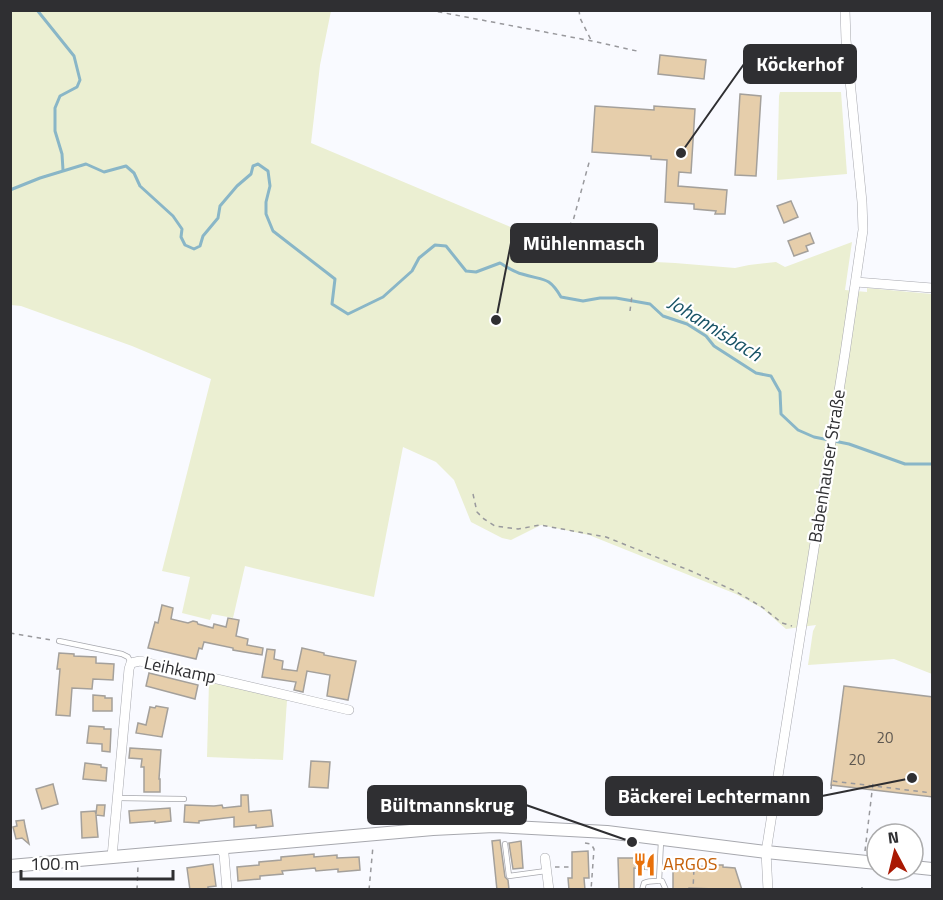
<svg xmlns="http://www.w3.org/2000/svg" width="943" height="900" font-family="'Titillium Web',sans-serif">
<rect width="100%" height="100%" fill="#f9faff"/>
<g fill="#ebefd2">
<polygon points="10,11 331,11 320,65 311,143 546,242 596,259 675,263 735,268 749,265 776,262 785,267 852,242 845,290 867,292 867,288 932,294 932,674 894,659 808,665 813,631 816,625 786,629 762,608 736,594 589,535 541,525 511,540 502,538 471,522 454,480 436,462 403,447 374,597 245,566 233,618 212,614 210,620 182,613 190,577 162,571 211,379 132,346 21,306 11,305"/>
<polygon points="780,92 841,92 847,174 777,180 779,96"/>
<polygon points="209,681 287,700 283,760 207,757"/>
</g>
<g fill="none" stroke-linecap="round" stroke-linejoin="round">
<g stroke="#89b6c7" stroke-width="3">
<polyline points="37,10 74,56 80,80 77,87 60,96 55,108 55,131 62,154 63,170"/>
<path d="M10 190 40 178 86 164 104 172 126 166 134 173 140 186 173 216 182 229 181 237 185 245 194 249 200 246 203 236 218 218 220 206 237 186 251 174 253 166 258 164 268 171 270 186 266 202V214L273 231 335 279 332 304 348 314 383 297 412 271 419 258 435 245 446 246 466 271 476 272 500 263C507 267 514 272 522 274 543 281 548 275 561 297L583 301 600 298H616L650 304 663 316 687 324 706 336 714 346 756 373 771 376 780 392 781 414 798 430 814 437 849 444 905 464H932"/>
</g>
</g>
<g fill="#e6ceab" stroke="#a4a09b" stroke-width="1.5">
<polygon points="660,55 706,60 704,79 658,74"/>
<polygon points="740,94 761,96 756,176 735,175"/>
<polygon points="595,106 654,110 654,106 695,109 691,173 679,172 678,186 727,190 725,214 715,214 716,211 694,209 694,204 665,202 667,160 651,159 651,156 592,152"/>
<polygon points="791,201 798,217 784,223 777,206"/>
<polygon points="810,233 814,243 806,246 808,251 794,256 788,241"/>
<polygon points="162,605 173,608 171,619 188,623 193,621 197,622 198,624 213,628 214,624 226,627 228,618 239,620 236,636 248,639 247,645 263,648 262,655 233,650 233,648 204,642 202,649 199,648 196,659 148,648 155,622 158,623"/>
<polygon points="302,648 324,653 324,655 356,661 348,700 327,696 330,675 307,671 303,692 294,690 296,682 262,677 267,649 275,650 274,659 283,661 282,669 297,671"/>
<polygon points="59,653 74,654 74,656 96,657 96,663 114,664 113,680 93,679 92,689 72,688 70,716 56,715 60,669 57,669"/>
<polygon points="149,673 198,685 195,699 146,686"/>
<polygon points="844,686 933,697 933,797 831,785"/>
<polygon points="93,695 105,696 105,698 112,698 112,711 93,711"/>
<polygon points="156,706 168,708 162,737 136,733 138,723 146,725 150,707 155,708"/>
<polygon points="89,726 104,727 104,729 111,729 110,752 102,751 102,744 87,743"/>
<polygon points="130,748 161,750 159,779 160,779 160,792 144,792 144,767 141,767 142,759 129,758"/>
<polygon points="311,761 330,762 328,788 309,787"/>
<polygon points="85,763 101,765 101,767 107,768 106,781 83,779"/>
<polygon points="53,784 58,804 42,809 36,789"/>
<polygon points="241,795 248,795 249,812 271,810 273,826 256,828 256,825 234,827 234,817 199,821 199,823 184,822 185,805 214,806 222,805 223,808 241,806"/>
<polygon points="97,805 105,805 104,816 96,815 98,837 82,838 81,812 95,811 96,814"/>
<polygon points="170,808 171,821 155,823 155,821 130,823 129,811"/>
<polygon points="24,820 25,826 29,844 22,838 16,839 13,827 17,826 16,821"/>
<polygon points="500,840 505,877 508,880 509,890 497,890 492,841"/>
<polygon points="521,841 523,868 513,869 509,843"/>
<polygon points="588,851 589,878 584,878 585,890 569,890 568,878 572,878 572,852"/>
<polygon points="314,854 314,857 337,855 337,858 359,857 360,870 338,872 338,869 316,871 315,868 282,871 283,874 260,876 260,879 238,881 237,867 259,865 259,862 281,860 281,857"/>
<polygon points="618,858 634,858 654,861 652,870 634,868 634,890 619,890"/>
<polygon points="213,864 216,886 208,887 208,890 190,890 187,868"/>
<polygon points="673,865 714,867 714,865 723,865 723,867 735,868 742,890 689,888 689,890 673,890"/>
</g>
<g fill="none" stroke-linecap="round" stroke-linejoin="round">
<defs>
<g id="lane">
<polyline points="59,641 122,654 128,657 131,663"/>
<polyline points="118,798 184,799"/>
<polyline points="505,844 509,876 546,871"/>
<polyline points="659,881 661,841"/>
<path d="M642 890 644 883C650 880 656 881 662 881L666 890"/>
</g>
<g id="street">
<polyline points="856,282 932,288"/>
<polyline points="220,848 224,854 227,890"/>
<polyline points="112,857 129,669 131,663 140,661 349,710"/>
<polyline points="545,858 549,890"/>
<polyline points="768,890 766,852 845,353 863,230 862,202 846,40 845,10"/>
</g>
<g id="secondary">
<polyline points="10,866 433,829 494,826 607,832 766,852 877,863"/>
<polyline points="913,867 932,869"/>
</g>
</defs>
<use href="#lane" stroke="#a7a8ae" stroke-width="6"/>
<use href="#street" stroke="#a7a8ae" stroke-width="10"/>
<use href="#secondary" stroke="#a7a8ae" stroke-width="14"/>
<g stroke="#99999d" stroke-width="1.5" stroke-dasharray="4.5 4.5" stroke-linecap="butt">
<polyline points="429,10 592,41 637,51"/>
<polyline points="579,10 580,18 591,40"/>
<polyline points="550,246 573,221 590,159"/>
<polyline points="630,311 632,295"/>
<polyline points="473,494 477,512 484,519 495,526 518,529 540,525 606,537 691,571 735,591 762,607 782,623 792,626"/>
<polyline points="10,633 51,640"/>
<polyline points="831,789 832,781 932,793"/>
<polyline points="585,843 591,844 594,849 591,890"/>
<polyline points="865,851 873,783"/>
<polyline points="691,862 694,868 693,890"/>
<polyline points="555,867 572,867"/>
<polyline points="137,890 138,866"/>
<polyline points="369,890 373,846"/>
<polyline points="862,890 862,887"/>
</g>
<use href="#lane" stroke="#fff" stroke-width="4.5"/>
<use href="#street" stroke="#fff" stroke-width="9"/>
<use href="#secondary" stroke="#fff" stroke-width="12"/>
</g>
<defs>
<symbol id="restaurant-bare" viewBox="-9 -9 18 18"><path d="M-5-6h1v4h1v-4h1v4h1v-4h1v5L-1.5 .5V6h-2V.5L-5-1ZM5-6V6H3V1.5H1.5Q1.5-4 5-6Z" fill="#e8710a" stroke="#fff" stroke-width="2.5" paint-order="stroke"/></symbol>
</defs>
<g fill-rule="evenodd">
<use href="#restaurant-bare" x="628" y="848" width="33" height="33"/>
</g>
<g text-anchor="middle" stroke-width="4.5" stroke-linejoin="round" paint-order="stroke">
<g font-size="15" fill="#5d5750">
<text x="885" y="743">20</text>
<text x="857" y="765">20</text>
</g>
<g font-size="18" fill="#2f2f32" stroke="#fff">
<text transform="translate(827 466) rotate(-81)" y="6">Babenhauser Straße</text>
<text transform="translate(180 670) rotate(12)" y="6">Leihkamp</text>
</g>
<g font-size="18" fill="#c56008" stroke="#fff" text-anchor="start">
<text x="663" y="870">ARGOS</text>
</g>
<g font-size="20" font-style="italic" fill="#185366" stroke="#fff">
<text transform="translate(715 328) rotate(32)" y="7">Johannisbach</text>
</g>
</g>
<path fill="none" stroke="#2f2f32" stroke-width="2" d="M681 153L744 64M496 320L511 243M912 778L822 796M632 842L526 805"/>
<g fill="#2f2f32" stroke="#fff" stroke-width="2">
<circle cx="681" cy="153" r="6"/>
<circle cx="496" cy="320" r="6"/>
<circle cx="912" cy="778" r="6"/>
<circle cx="632" cy="842" r="6"/>
</g>
<g fill="#2f2f32" stroke="#2f2f32" stroke-width="2">
<rect x="744" y="45" width="112" height="38" rx="6"/>
<rect x="511" y="224" width="146" height="38" rx="6"/>
<rect x="606" y="777" width="216" height="38" rx="6"/>
<rect x="368" y="786" width="158" height="38" rx="6"/>
</g>
<g font-size="20" text-anchor="middle" font-weight="bold" fill="#fff">
<text x="800" y="71">Köckerhof</text>
<text x="584" y="250">Mühlenmasch</text>
<text x="714" y="803">Bäckerei Lechtermann</text>
<text x="447" y="812">Bültmannskrug</text>
</g>
<rect width="943" height="900" fill="none" stroke="#2f2f32" stroke-width="24"/>
<g transform="translate(895 852) rotate(353)"><circle r="28" fill="#ffffff" stroke="#acacad" stroke-width="1.5"/>
<path d="M0-4.5L10 22L0 15L-10 22Z" fill="#a91802"/>
<text y="-9" font-size="16" font-weight="bold" text-anchor="middle" fill="#2f2f32">N</text>
</g>
<path d="M21 870v9h152v-9" fill="none" stroke="#2f2f32" stroke-width="3"/>
<text x="30" y="870" font-size="18" fill="#2f2f32" stroke="#ffffff" stroke-width="4.5" paint-order="stroke">100 m</text>
</svg>
